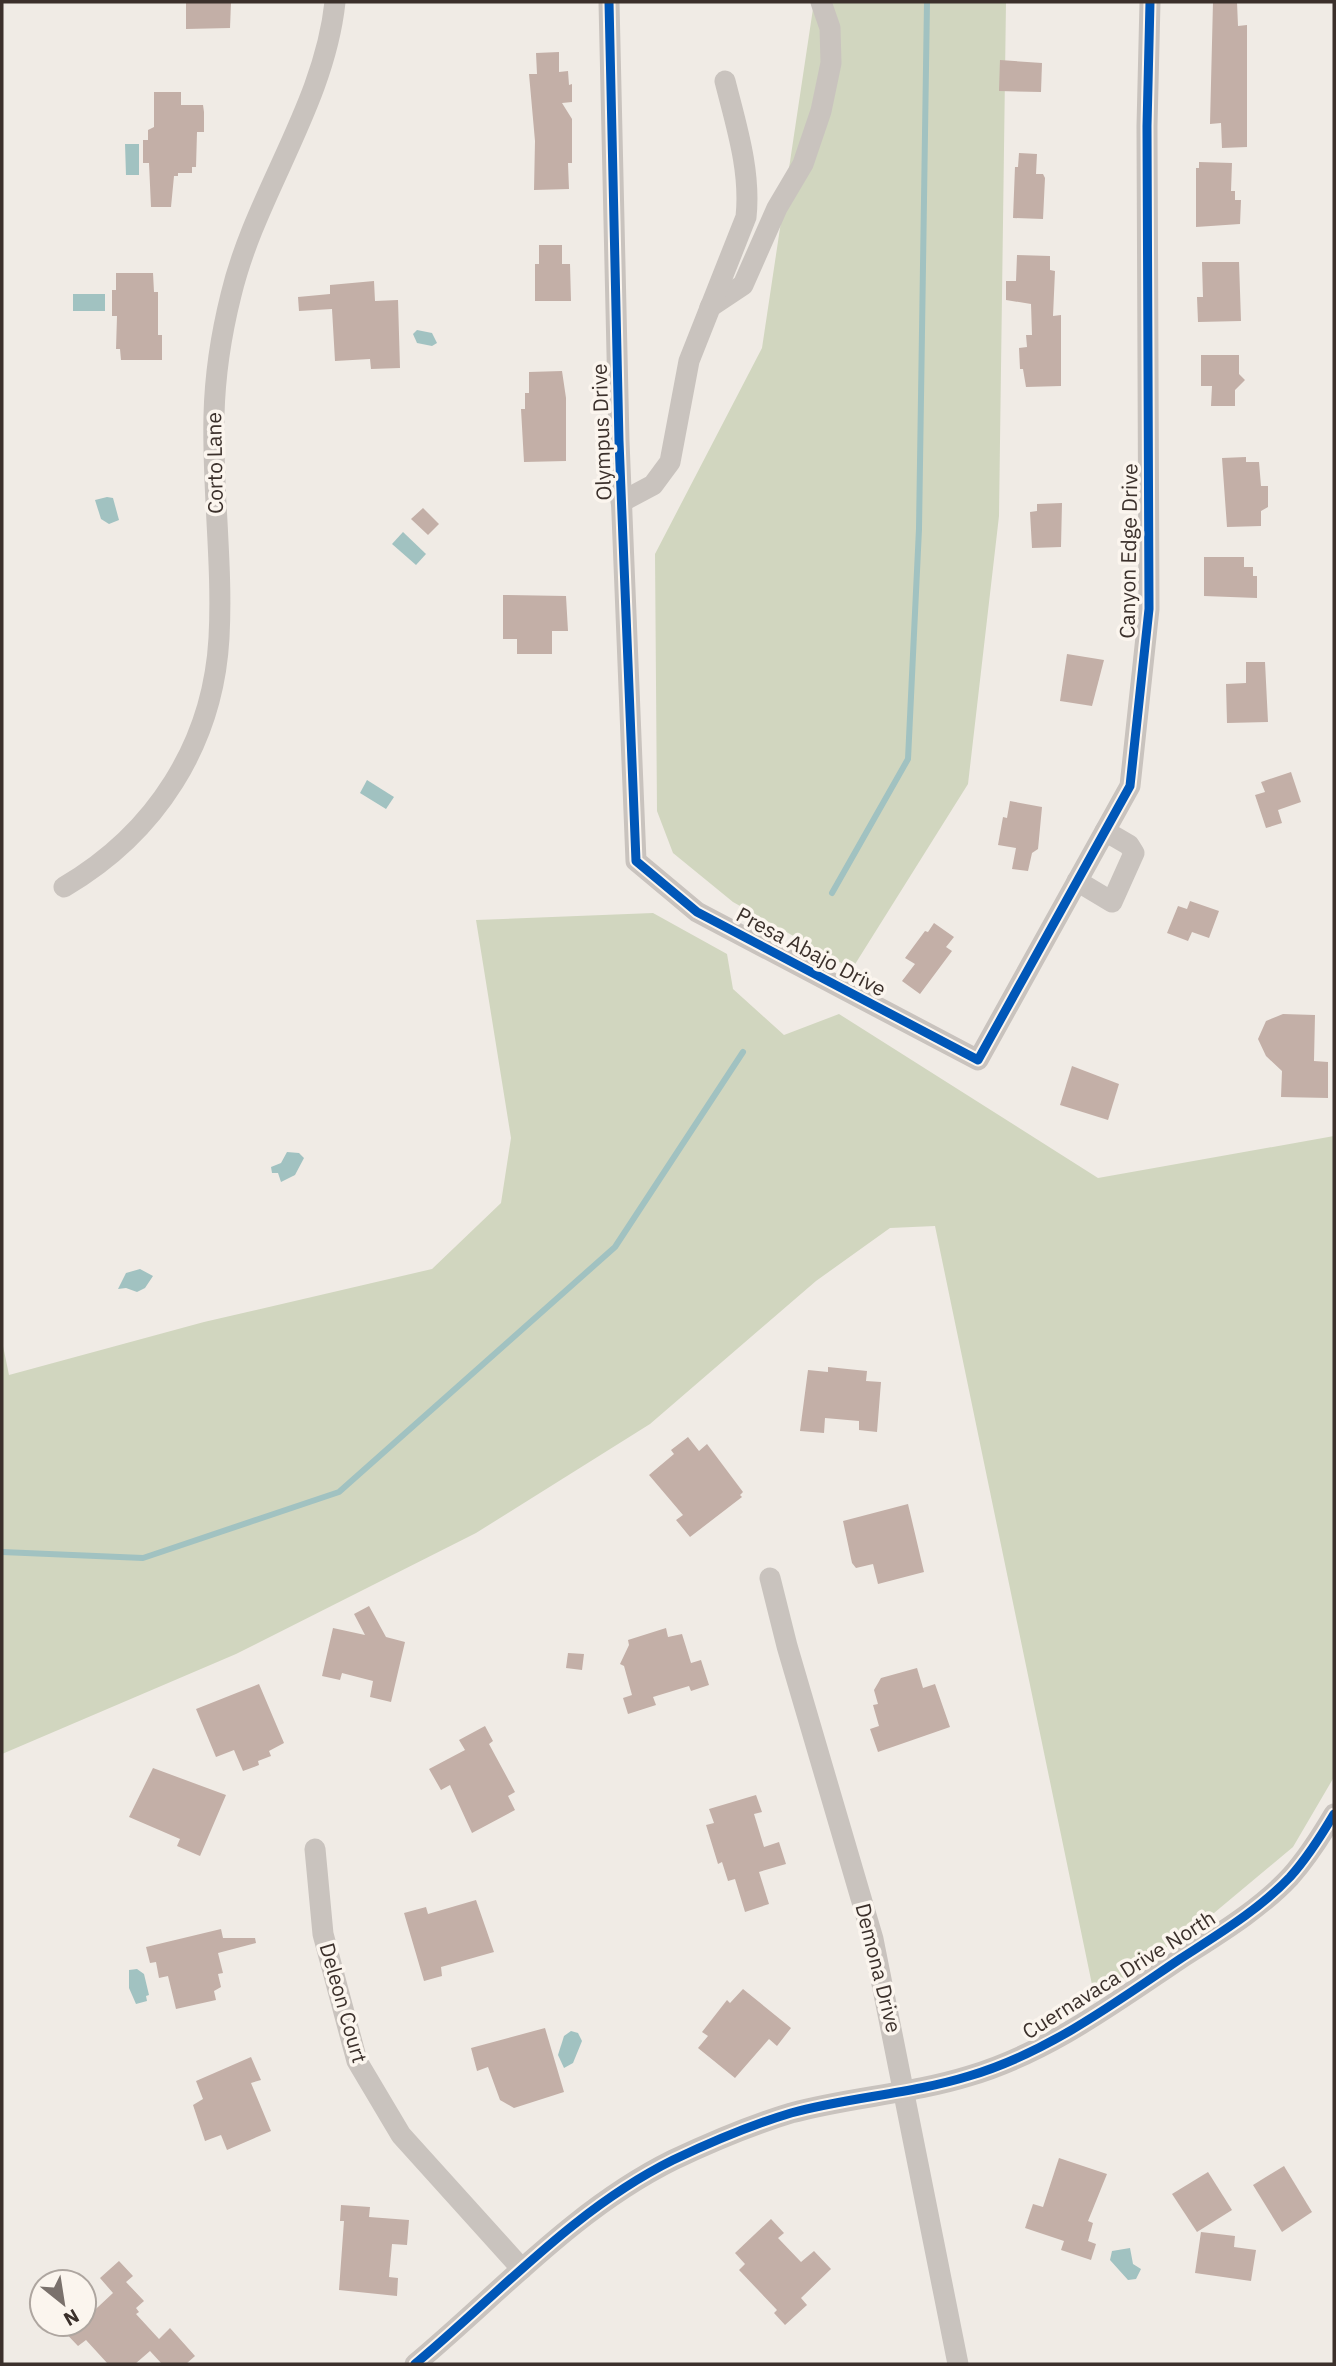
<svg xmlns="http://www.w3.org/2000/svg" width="1336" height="2366" font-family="'IBM Plex Sans',sans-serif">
<rect width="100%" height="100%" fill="#f0ebe5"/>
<g fill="#d1d6bf">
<polygon points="814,2 1006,2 999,516 968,784 852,969 733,902 673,853 657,811 655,554 762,348"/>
<polygon points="653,913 727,954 733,989 784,1035 839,1014 1098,1178 1334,1136 1334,1777 1293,1847 1214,1913 1095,1999 935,1226 890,1228 816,1281 650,1424 476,1533 236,1654 2,1754 2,1341 9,1375 204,1322 432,1269 501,1203 511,1138 476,920"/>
</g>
<g fill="#a1c2c1">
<polygon points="125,144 139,144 139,175 126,175"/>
<rect x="73" y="294" width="32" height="17"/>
<polygon points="417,330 432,333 437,343 432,346 417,343 413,334"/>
<polygon points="107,497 113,498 119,520 109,524 101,519 95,500"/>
<polygon points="403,532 426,554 416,565 392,544"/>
<polygon points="367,780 394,797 386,809 360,793"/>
<polygon points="287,1152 299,1153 304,1158 295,1175 281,1182 278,1173 272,1173 271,1167 281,1163"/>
<polygon points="140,1269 153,1276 145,1288 137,1292 126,1288 118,1289 126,1273"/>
<polygon points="137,1969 144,1974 149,1995 146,1996 147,2001 136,2004 129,1988 129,1970"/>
<polygon points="571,2031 578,2033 582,2041 573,2063 564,2068 558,2055 564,2036"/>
<polygon points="1130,2248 1133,2264 1141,2269 1136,2279 1128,2280 1110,2260 1112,2251"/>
</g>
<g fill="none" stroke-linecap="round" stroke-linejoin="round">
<g stroke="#a1c2c1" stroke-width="6">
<polyline points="832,893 908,759 919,529 927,2"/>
<polyline points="2,1552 143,1558 339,1492 615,1247 743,1052"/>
</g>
</g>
<g fill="#c3afa7">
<polygon points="186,2 231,2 230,28 186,29"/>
<polygon points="1213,2 1237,2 1238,26 1247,25 1247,147 1222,148 1221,123 1210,124"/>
<polygon points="559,52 559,72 568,71 569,85 572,84 572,102 562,103 572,119 572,163 568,163 569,189 534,190 535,141 529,74 537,74 536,53"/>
<polygon points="1000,60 1042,63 1041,92 999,91"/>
<polygon points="154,92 181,92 181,105 203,105 204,112 204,132 197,132 196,167 192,167 192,173 178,173 178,176 174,176 171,207 151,207 149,163 143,163 143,140 148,140 148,130 154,127"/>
<polygon points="1019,153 1037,154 1036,174 1043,174 1045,178 1043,219 1013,218 1015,167 1018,167"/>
<polygon points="1199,162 1232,163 1231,191 1235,191 1235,200 1241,200 1240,224 1196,227 1196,168 1199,168"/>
<polygon points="539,245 562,245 562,264 570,264 571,301 535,301 535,264 539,264"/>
<polygon points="1017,255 1050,256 1050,270 1055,271 1053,316 1061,315 1061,386 1026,387 1023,369 1020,369 1019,348 1027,347 1026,335 1032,335 1031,304 1006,300 1006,281 1016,281"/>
<polygon points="1202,262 1239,262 1241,321 1198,322 1197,297 1203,297"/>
<polygon points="116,273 153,273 154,292 158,292 158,335 162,335 162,360 121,360 120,349 116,349 117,316 112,316 112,290 116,290"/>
<polygon points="374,281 375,301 398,300 400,368 371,369 370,359 335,361 332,309 299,311 298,297 330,294 330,285"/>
<polygon points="1201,355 1239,355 1239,374 1245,380 1235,390 1235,406 1211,406 1212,386 1201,386"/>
<polygon points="562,371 566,398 566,461 524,462 521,409 525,409 525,393 529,393 529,372"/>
<polygon points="1246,457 1246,462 1259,462 1261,486 1268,486 1268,507 1261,511 1261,526 1227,527 1222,458"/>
<polygon points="1062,503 1061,547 1032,548 1030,512 1037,511 1037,504"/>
<polygon points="423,508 439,524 428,535 411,519"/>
<polygon points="1204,557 1244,557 1244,567 1253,567 1253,576 1257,576 1257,598 1204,596"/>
<polygon points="503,595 566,596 568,631 552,631 552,654 517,654 517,639 503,639"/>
<polygon points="1067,654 1104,660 1092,706 1060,701"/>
<polygon points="1246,662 1265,662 1268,722 1227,723 1226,684 1246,683"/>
<polygon points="1291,772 1301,802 1278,810 1282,823 1266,828 1255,795 1265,792 1261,782"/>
<polygon points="1010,801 1042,807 1038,849 1032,853 1028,871 1012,869 1016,848 998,845 1003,817 1007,818"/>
<polygon points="1190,901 1219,911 1209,938 1192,932 1188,941 1167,933 1178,906 1187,909"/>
<polygon points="934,923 954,937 946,947 952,951 920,994 902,981 915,964 905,958 925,931 928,932"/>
<polygon points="1283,1014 1315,1015 1314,1061 1328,1062 1328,1098 1281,1097 1282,1071 1266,1056 1258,1039 1266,1021"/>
<polygon points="1072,1066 1119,1084 1108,1120 1060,1105"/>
<polygon points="828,1367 867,1371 866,1381 881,1382 877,1432 859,1430 859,1421 825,1418 824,1433 800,1431 808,1370 828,1372"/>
<polygon points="688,1437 699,1451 707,1444 743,1492 740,1495 742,1497 690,1537 676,1520 683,1515 649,1475 674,1454 671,1450"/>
<polygon points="908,1504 924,1572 878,1584 873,1564 856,1568 852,1563 843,1521"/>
<polygon points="369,1606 386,1637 405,1642 391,1702 370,1697 373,1681 342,1673 340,1680 322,1676 333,1628 365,1635 354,1614"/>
<polygon points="666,1628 668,1637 682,1634 691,1663 701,1660 709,1685 691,1691 689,1686 653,1697 656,1705 628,1714 623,1698 632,1695 624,1666 620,1664 629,1645 628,1640"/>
<polygon points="568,1653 584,1654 582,1670 566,1668"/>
<polygon points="917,1668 923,1688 935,1684 950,1727 878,1752 870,1729 879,1726 873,1705 878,1704 874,1690 881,1678"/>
<polygon points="259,1684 284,1743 269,1751 271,1756 258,1761 259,1765 243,1771 234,1750 216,1757 196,1709"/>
<polygon points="485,1726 493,1741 489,1744 515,1792 508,1796 515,1810 472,1833 450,1785 441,1790 429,1769 465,1750 459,1740"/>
<polygon points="153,1768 226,1795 200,1856 177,1846 180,1839 129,1817"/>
<polygon points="756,1795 762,1812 754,1814 764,1847 779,1842 786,1864 759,1872 769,1904 745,1912 735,1879 728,1881 722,1862 718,1864 706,1825 714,1823 709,1809"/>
<polygon points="476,1900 494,1952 441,1967 442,1976 424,1981 404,1913 426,1907 428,1914"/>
<polygon points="221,1929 223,1938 255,1938 256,1943 218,1953 223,1973 218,1974 221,1987 214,1991 216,2000 176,2009 168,1976 159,1978 156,1962 150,1963 146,1947"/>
<polygon points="743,1989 791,2028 777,2046 769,2039 735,2078 698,2048 708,2036 702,2032 727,2000 730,2003"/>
<polygon points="545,2028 564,2092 514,2108 500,2100 488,2067 477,2071 471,2048"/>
<polygon points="251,2057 261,2080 251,2083 271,2131 227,2150 221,2135 205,2141 193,2105 203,2099 196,2081"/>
<polygon points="1059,2158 1107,2174 1088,2221 1093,2223 1088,2241 1096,2244 1091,2260 1061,2250 1064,2241 1025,2228 1033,2204 1043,2207"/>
<polygon points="1284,2166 1312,2212 1282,2232 1253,2185"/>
<polygon points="1208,2172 1232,2210 1197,2232 1172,2194"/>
<polygon points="341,2205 370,2207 369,2217 409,2220 407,2245 392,2244 389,2277 398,2278 397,2296 339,2290 344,2221 340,2221"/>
<polygon points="771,2219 784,2233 778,2238 801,2262 814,2251 831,2269 801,2298 807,2305 785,2325 774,2313 777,2310 739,2270 745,2264 735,2253"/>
<polygon points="1201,2232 1235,2236 1234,2247 1256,2250 1251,2281 1195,2273"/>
<polygon points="119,2261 133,2276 126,2282 144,2301 136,2308 139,2312 136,2314 159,2339 170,2328 195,2356 186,2364 162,2364 150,2351 135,2364 108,2364 86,2340 78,2346 57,2324 84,2324 84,2320 113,2293 100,2278"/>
</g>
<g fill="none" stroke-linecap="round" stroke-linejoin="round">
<g stroke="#c9c3be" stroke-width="21">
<polyline points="609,2 619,441 636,861 697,912 978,1060 1130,786 1149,609 1147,126 1150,2"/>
<polyline points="710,307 743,285 777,208 803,164 821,111 831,63 830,28 821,2"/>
<path d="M621 502 653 485 670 462 689 361 746 217C751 171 736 125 725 81"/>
<polyline points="1077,881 1112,902 1134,853 1129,845 1105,831"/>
<path d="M64 887C156 833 213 744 219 638 223 564 212 489 214 415 215 374 221 335 231 295 255 194 324 106 335 2"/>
<polyline points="770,1578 787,1646 873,1939 958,2364"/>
<polyline points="315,1849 323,1934 357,2061 401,2135 522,2269"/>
<path d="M415 2364C499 2294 574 2209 673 2160 711 2142 751 2125 791 2113 849 2097 911 2094 969 2076 1047 2053 1113 2004 1180 1959 1217 1935 1259 1910 1290 1877 1307 1858 1321 1836 1334 1814"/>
</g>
<defs>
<g id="cycleway">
<polyline points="609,2 619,441 636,861 697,912 978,1060 1130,786 1149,609 1147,126 1150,2"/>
<path d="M415 2364C499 2294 574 2209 673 2160 711 2142 751 2125 791 2113 849 2097 911 2094 969 2076 1047 2053 1113 2004 1180 1959 1217 1935 1259 1910 1290 1877 1307 1858 1321 1836 1334 1814"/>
</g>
</defs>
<use href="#cycleway" stroke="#fbf5ee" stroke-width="13"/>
<use href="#cycleway" stroke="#0057b8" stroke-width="9"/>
</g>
<g text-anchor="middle" stroke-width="7" stroke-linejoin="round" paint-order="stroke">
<g font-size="21" fill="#3b302b" stroke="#fbf5ee">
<text transform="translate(602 432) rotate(-92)" y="7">Olympus Drive</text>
<text transform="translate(215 463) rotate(-91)" y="7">Corto Lane</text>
<text transform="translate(1129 551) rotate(-89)" y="7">Canyon Edge Drive</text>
<text transform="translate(811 952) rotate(28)" y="7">Presa Abajo Drive</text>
<text transform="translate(878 1968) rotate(76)" y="7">Demona Drive</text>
<text transform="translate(1119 1975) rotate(-32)" y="7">Cuernavaca Drive North</text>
<text transform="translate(343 2003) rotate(74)" y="7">Deleon Court</text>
</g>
</g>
<rect width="1336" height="2366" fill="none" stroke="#3b302b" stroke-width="7"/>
<g transform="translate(63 2303) rotate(150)"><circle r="33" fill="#fbf5ee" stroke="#aea6a0" stroke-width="2"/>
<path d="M0-5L12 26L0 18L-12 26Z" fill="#7a716c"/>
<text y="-10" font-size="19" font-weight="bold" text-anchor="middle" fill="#3b302b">N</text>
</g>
</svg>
